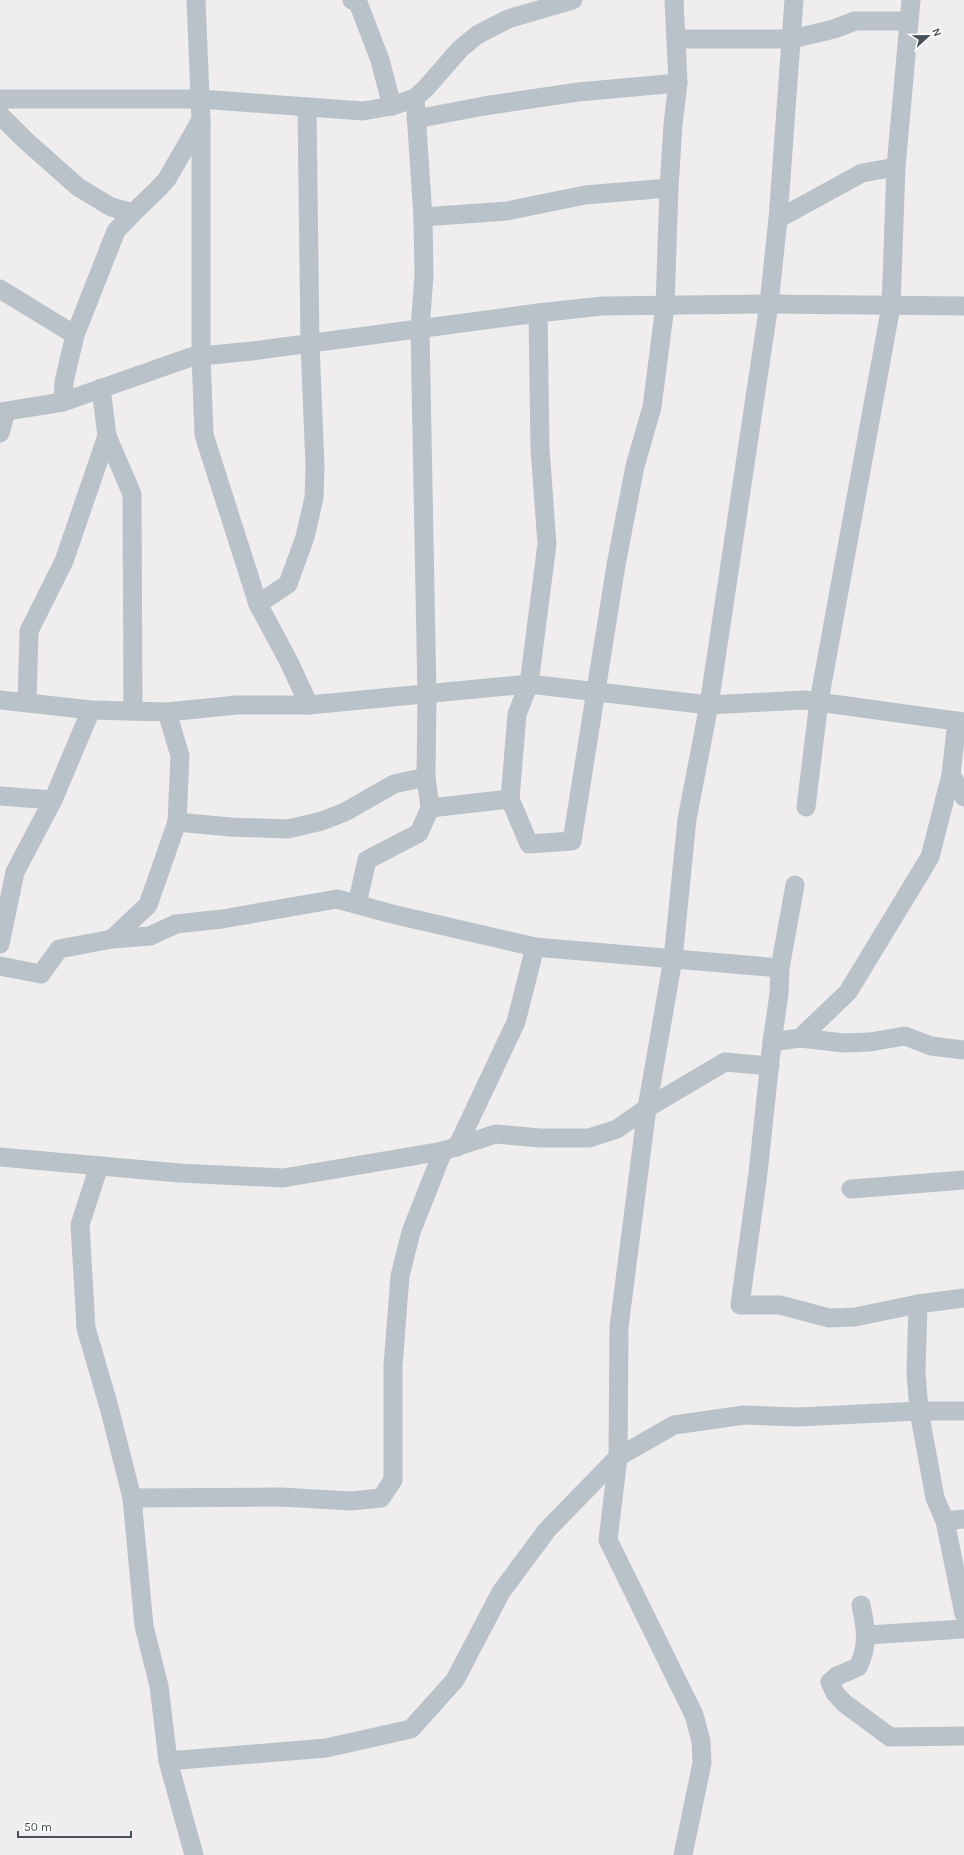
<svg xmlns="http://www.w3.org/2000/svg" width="964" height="1855" font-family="Karla,sans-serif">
<rect width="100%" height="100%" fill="#efeded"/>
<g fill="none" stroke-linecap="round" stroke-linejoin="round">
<g stroke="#b9c2c9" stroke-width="19">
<polyline points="196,0 201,120 201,356 204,435 258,604 288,660 309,705"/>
<polyline points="352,0 357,0 380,60 392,106"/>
<polyline points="676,39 792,39 834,29 855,21 909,21"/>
<polyline points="415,98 423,217 424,275 420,330 427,695 426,777 430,808 510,799 517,714 529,684 547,544 540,449 538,313"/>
<polyline points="0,99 200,99 363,111 392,106 415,98 426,88 460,49 477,35 508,19 573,0"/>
<polyline points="0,115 25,140 78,187 111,207 133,213"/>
<polyline points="416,119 484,106 578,92 678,83"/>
<polyline points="423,217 507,211 585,195 669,188"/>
<polyline points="778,219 862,173 896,167"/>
<polyline points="0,289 75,335"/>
<polyline points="101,388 107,436 132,494 133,711"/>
<polyline points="63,402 64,382 75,335 116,231 133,213 158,189 167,179 201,120"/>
<polyline points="0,412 63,402 191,357 252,351 538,313 602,306 769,304 964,306"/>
<polyline points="0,433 6,412"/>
<polyline points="258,604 288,584 305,537 314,498 315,466 310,344 307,107"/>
<polyline points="0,700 91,710 167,712 237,705 309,705 529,684 709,705 804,700 964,722"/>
<polyline points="27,702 29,631 64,561 107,436"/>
<polyline points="167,712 180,756 177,822 230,827 288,829 322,821 345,812 394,784 426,777"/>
<polyline points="957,721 951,775 964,797"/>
<polyline points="0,796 53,800"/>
<polyline points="510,799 529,844 572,841 616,565 635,466 652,407 665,306 669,188 673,124 678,83 674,0"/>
<polyline points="806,807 819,701 891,306 896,167 911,0"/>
<polyline points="795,885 780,968 779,994 772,1042 758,1173 740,1305 780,1305 829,1318 855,1317 918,1304 964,1298"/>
<polyline points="357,904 367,860 419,833 430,808"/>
<polyline points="112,939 150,936 176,924 222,919 337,899 392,914 535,947 780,968"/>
<polyline points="0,944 15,872 53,800 91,710"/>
<polyline points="0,966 41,974 59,949 112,939 148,905 177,822"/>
<polyline points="800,1038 844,1043 870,1042 905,1036 931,1046 964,1050"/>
<polyline points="772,1042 800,1038 848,992 930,857 951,775"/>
<polyline points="457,1147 516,1022 535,947"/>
<polyline points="0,1157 179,1173 283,1178 443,1151"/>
<polyline points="99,1166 80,1225 86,1328 109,1407 132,1498 144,1626 159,1686 168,1761 194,1855"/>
<polyline points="851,1189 964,1180"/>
<polyline points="918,1304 916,1372 919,1411 935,1498 945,1521 964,1519"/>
<polyline points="132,1498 281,1497 351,1501 381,1498 393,1480 393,1366 400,1276 411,1232 443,1151 496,1134 540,1138 589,1138 617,1129 647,1108 725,1062 770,1066"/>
<polyline points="945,1521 964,1614"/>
<path d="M861 1605C866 1629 869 1645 858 1667L837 1676 830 1682 835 1693 844 1703 890 1737 964 1736"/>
<polyline points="867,1635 964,1629"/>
<polyline points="168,1761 326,1748 411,1729 455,1680 501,1592 547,1530 618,1457 619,1327 647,1108 673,959 687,819 709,705 769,304 778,219 794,0"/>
<polyline points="683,1855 702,1763 701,1741 694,1715 608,1540 618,1457 674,1425 744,1415 799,1417 919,1411 964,1411"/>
</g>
</g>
<g transform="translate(928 36) rotate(68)" stroke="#ffffff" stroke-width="3" paint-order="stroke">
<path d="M0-3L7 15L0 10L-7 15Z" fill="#475159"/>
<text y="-6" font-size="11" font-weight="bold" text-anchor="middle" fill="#475159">N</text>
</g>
<path d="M18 1831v6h113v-6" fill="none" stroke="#475159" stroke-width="2"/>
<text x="24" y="1831" font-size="12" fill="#475159" stroke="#ffffff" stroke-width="3" paint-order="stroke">50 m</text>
</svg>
